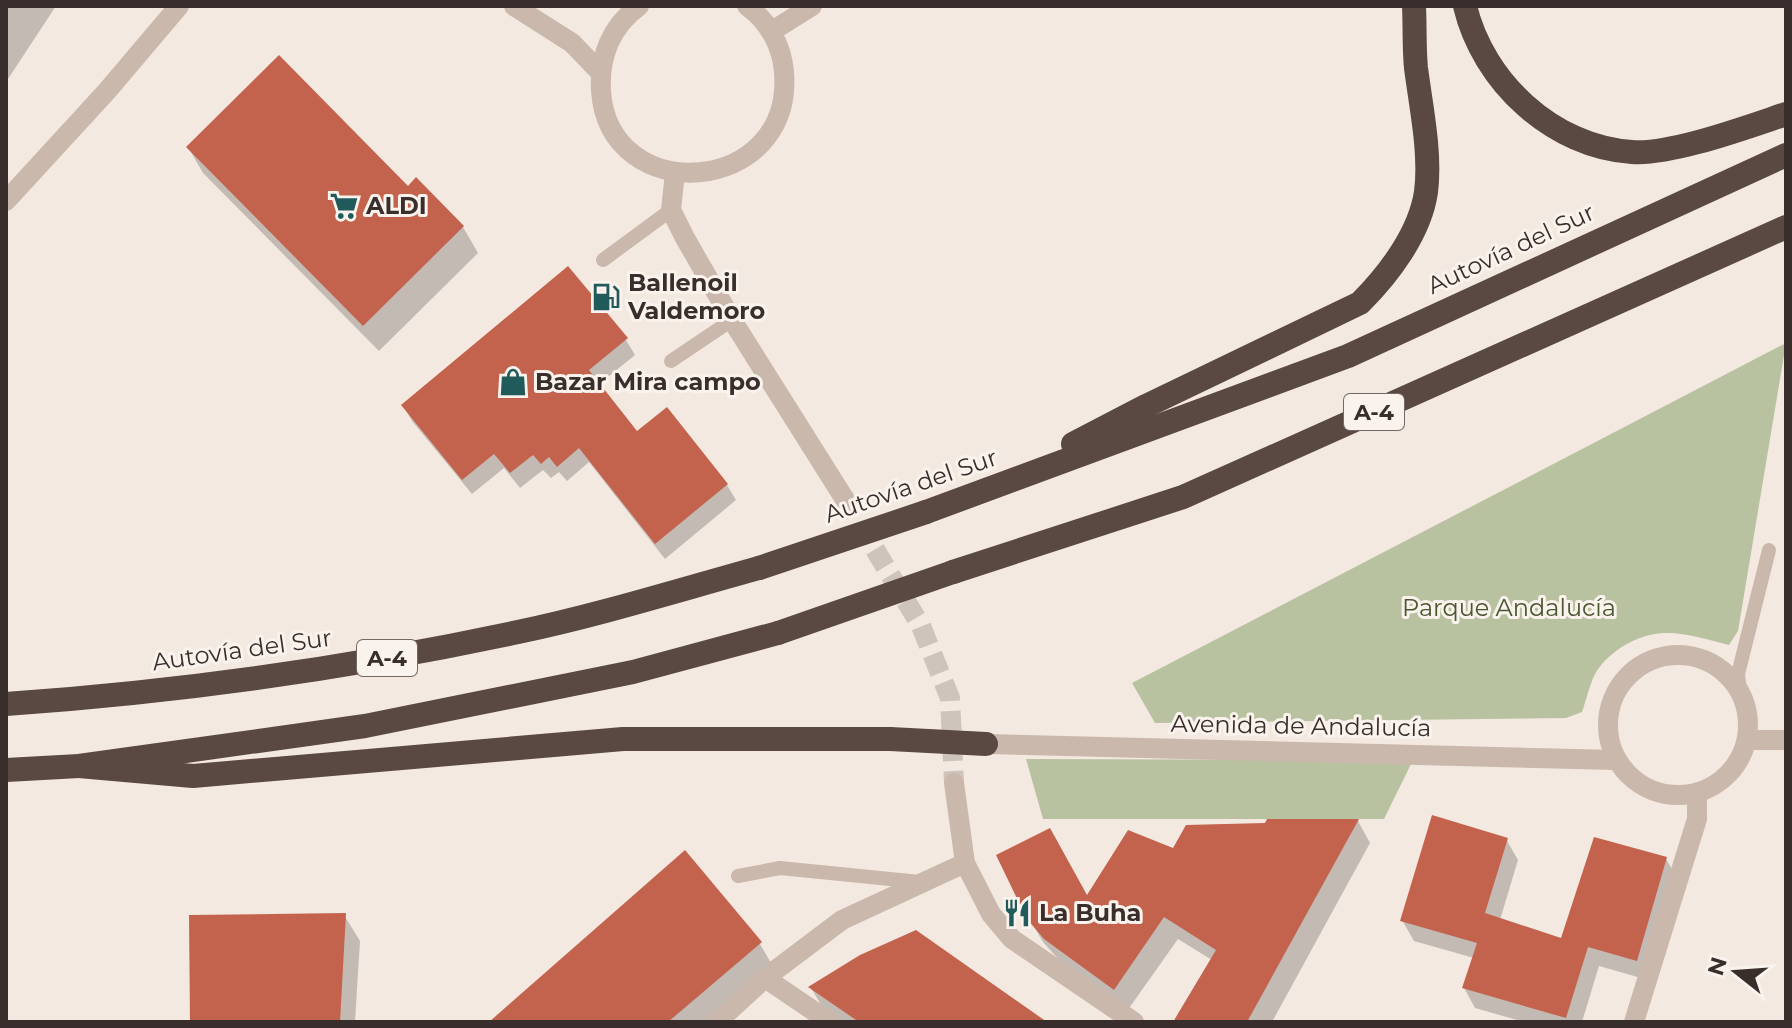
<svg xmlns="http://www.w3.org/2000/svg" width="1792" height="1028" font-family="Montserrat,sans-serif">
<rect width="100%" height="100%" fill="#f3e9e0"/>
<g fill="#b9c2a0">
<path d="M1786 343 1738 631 1729 645C1709 640 1688 633 1667 633 1640 632 1606 652 1594 676 1589 687 1586 701 1582 712L1566 718 1155 723 1132 683Z"/>
<polygon points="1026,759 1413,760 1384,819 1043,819"/>
</g>
<g fill="#0003">
<polygon points="6,6 56,6 6,82"/>
<polygon points="188,147 408,189 463,227 478,253 379,351 203,173"/>
<polygon points="568,269 626,340 635,355 598,385 637,434 727,485 736,500 665,559 589,462 567,481 559,472 551,478 543,470 520,488 504,468 472,494 412,421 403,405"/>
<polygon points="1358,821 1370,843 1272,1022 1176,1022 1212,960 1178,939 1127,1011 1060,961 1043,942 1029,918 1088,898 1174,851"/>
<polygon points="1506,839 1518,860 1500,920 1562,940 1666,859 1678,879 1648,980 1599,966 1582,1022 1524,1022 1475,1008 1464,988 1474,958 1414,941 1402,920"/>
<polygon points="344,915 360,941 355,1022 192,1022"/>
<polygon points="760,944 775,970 713,1022 492,1022"/>
<polygon points="811,988 1043,1022 838,1022 826,1013"/>
</g>
<g fill="#c4634d">
<polygon points="279,55 408,186 416,177 464,226 363,326 186,147"/>
<polygon points="568,266 628,338 589,370 637,431 667,407 728,484 655,544 579,448 557,467 549,457 541,464 533,455 510,473 494,454 462,480 401,405"/>
<polygon points="1432,815 1508,838 1485,913 1561,938 1594,837 1667,857 1637,961 1588,947 1566,1018 1462,988 1477,943 1400,921"/>
<polygon points="1267,819 1359,819 1247,1022 1173,1022 1216,950 1164,917 1114,990 1044,939 1027,919 996,855 1050,828 1087,895 1128,830 1173,848 1186,825 1265,823"/>
<polygon points="685,850 762,942 668,1022 489,1022"/>
<polygon points="346,913 340,1022 190,1022 189,915"/>
<polygon points="916,930 1047,1022 859,1022 808,987 860,955"/>
</g>
<g fill="none" stroke-linecap="round" stroke-linejoin="round">
<polyline stroke="#cec4bc" stroke-width="20" stroke-dasharray="20 10" stroke-linecap="butt" points="844,498 921,626 950,698 954,783"/>
<g stroke="#cbb8ac" stroke-width="14">
<polyline points="603,260 671,210"/>
<polyline points="671,361 732,320"/>
<polyline points="1740,692 1738,674 1769,550"/>
<polyline points="738,876 780,868 920,882"/>
</g>
<polyline stroke="#cbb8ac" stroke-width="20" points="765,978 830,1022"/>
<g stroke="#cbb8ac" stroke-width="20">
<polyline points="514,6 572,43 600,72"/>
<path d="M639 6C611 26 599 57 601 91 609 209 794 196 784 72 782 46 769 22 747 6"/>
<polyline points="772,31 812,6"/>
<polyline points="675,173 671,210 685,238 732,320 844,498"/>
<polyline points="6,201 107,91 179,6"/>
<polyline points="954,783 965,863 991,914 1012,939 1134,1022"/>
<polyline points="717,1022 765,978 842,920 965,863"/>
<polyline points="1634,1022 1697,819 1697,793"/>
</g>
<g stroke="#cbb8ac" stroke-width="20">
<circle cx="1678" cy="725" r="70"/>
<polyline points="1747,740 1786,740"/>
<polyline points="986,744 1615,760"/>
</g>
<g stroke="#5a4842" stroke-width="24">
<path d="M1465 6C1483 82 1553 147 1632 152 1671 155 1747 127 1786 114"/>
<path d="M1073 444 1146 406 1360 303C1389 274 1420 233 1426 192 1431 153 1421 107 1416 68 1414 48 1415 27 1414 6"/>
<polyline points="926,512 1348,356 1786,155"/>
<polyline points="953,572 1183,497 1786,227"/>
<path d="M6 704C178 692 350 668 518 632 599 615 679 590 759 568"/>
<polyline points="79,766 193,776 623,739 890,739"/>
<polyline points="6,770 79,766 365,726 633,672 778,633"/>
</g>
<g stroke="#5a4842" stroke-width="24">
<polyline points="759,568 926,512"/>
<polyline points="778,633 953,572"/>
<polyline points="890,739 986,744"/>
</g>
</g>
<defs>
<symbol id="supermarket-bare" viewBox="-9 -9 18 18"><path d="M-6-5.5h2.5l.6 2H6L4.5 2H-2.5L-4.4-4H-6ZM-1.5 3.2a1.3 1.3 0 1 0 .1 0ZM3 3.2a1.3 1.3 0 1 0 .1 0Z" fill="#205a5b" stroke="#faf3ed" stroke-width="2.5" paint-order="stroke"/></symbol>
<symbol id="fuel-bare" viewBox="-9 -9 18 18"><path d="M-5.5-6h7V0h2V4h1.3V-2.5L3-4.5l.8-.8L6-3V5H2.5V1h-1V6h-7ZM-4.2-4.7v3.2H.2V-4.7Z" fill="#205a5b" stroke="#faf3ed" stroke-width="2.5" paint-order="stroke"/></symbol>
<symbol id="shop-bare" viewBox="-9 -9 18 18"><path d="M-5-2.5h2.3a2.7 3.5 0 0 1 5.4 0H5L5.5 6h-11ZM-1.5-2.5h3a1.5 2.3 0 0 0-3 0Z" fill="#205a5b" stroke="#faf3ed" stroke-width="2.5" paint-order="stroke"/></symbol>
<symbol id="restaurant-bare" viewBox="-9 -9 18 18"><path d="M-5-6h1v4h1v-4h1v4h1v-4h1v5L-1.5 .5V6h-2V.5L-5-1ZM5-6V6H3V1.5H1.5Q1.5-4 5-6Z" fill="#205a5b" stroke="#faf3ed" stroke-width="2.5" paint-order="stroke"/></symbol>
</defs>
<g fill-rule="evenodd">
<use href="#supermarket-bare" x="324" y="186" width="40" height="40"/>
<use href="#fuel-bare" x="586" y="277" width="40" height="40"/>
<use href="#shop-bare" x="493" y="362" width="40" height="40"/>
<use href="#restaurant-bare" x="997" y="893" width="40" height="40"/>
</g>
<g text-anchor="middle" stroke-width="6" stroke-linejoin="round" paint-order="stroke">
<g fill="#faf3ed" stroke="#736965" stroke-width="2">
<rect x="1344" y="394" width="60" height="36" rx="6"/>
<rect x="357" y="640" width="60" height="36" rx="6"/>
</g>
<g font-size="22" font-weight="bold" fill="#392e2b">
<text x="1374" y="420">A-4</text>
<text x="387" y="666">A-4</text>
</g>
<g font-size="24" font-weight="bold" fill="#392e2b" stroke="#faf3ed" text-anchor="start">
<text x="366" y="214">ALDI</text>
<text x="628" y="291">Ballenoil<tspan x="628" dy="28">Valdemoro</tspan></text>
<text x="535" y="390">Bazar Mira campo</text>
<text x="1039" y="921">La Buha</text>
</g>
<g font-size="24" fill="#392e2b" stroke="#faf3ed">
<text transform="translate(1511 249) rotate(-25)" y="8">Autovía del Sur</text>
<text transform="translate(911 486) rotate(-19)" y="8">Autovía del Sur</text>
<text transform="translate(242 650) rotate(-8)" y="8">Autovía del Sur</text>
<text transform="translate(1301 726) rotate(1)" y="8">Avenida de Andalucía</text>
</g>
<g font-size="24" fill="#4b572f" stroke="#faf3ed">
<text x="1509" y="616">Parque Andalucía</text>
</g>
</g>
<rect width="1792" height="1028" fill="none" stroke="#392e2b" stroke-width="16"/>
<g transform="translate(1736 972) rotate(287)" stroke="#faf3ed" stroke-width="6" paint-order="stroke">
<path d="M0-6L14 30L0 20L-14 30Z" fill="#392e2b"/>
<text y="-12" font-size="22" font-weight="bold" text-anchor="middle" fill="#392e2b">N</text>
</g>
</svg>
